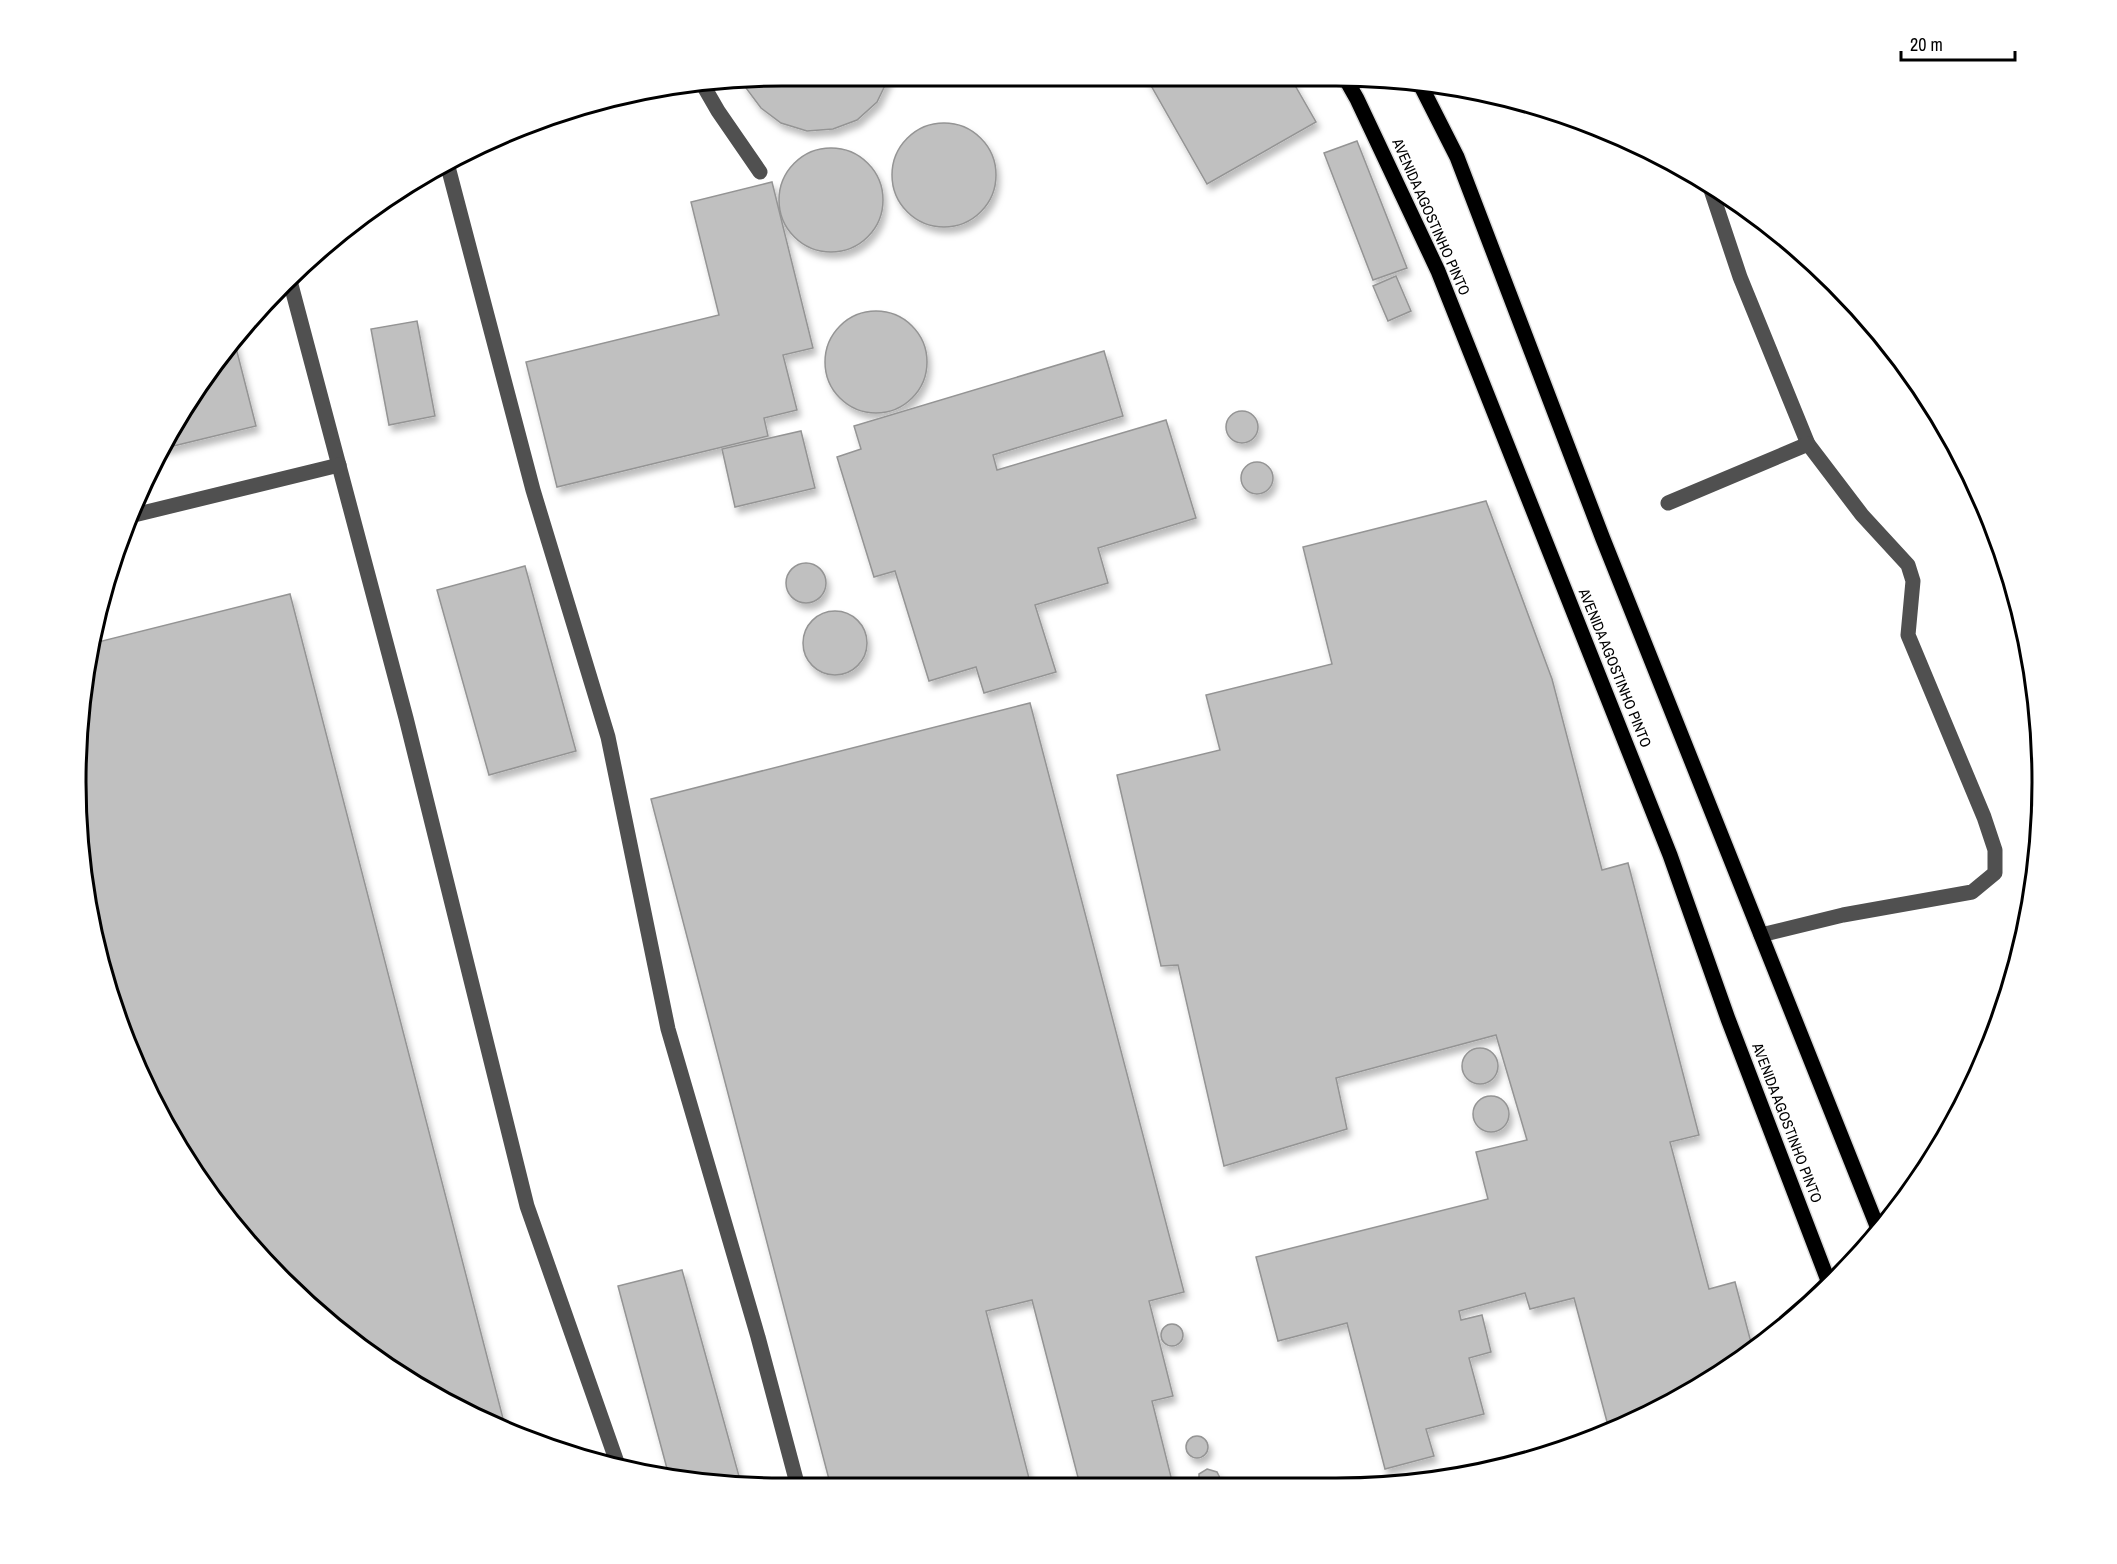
<svg xmlns="http://www.w3.org/2000/svg" width="2117" height="1564" font-family="'Archivo Narrow',sans-serif">
<defs>
<filter id="shadow"><feDropShadow dx="3.5" dy="6" stdDeviation="3" flood-color="#0004"/></filter>
</defs>
<rect width="100%" height="100%" fill="#fff"/>
<g fill="#c0c0c0" stroke="#949494" stroke-width="1.5" filter="url(#shadow)">
<polygon points="782,75 890,75 877,102 857,120 833,129 807,131 781,123 761,108 746,88 743,80"/>
<polygon points="1145,75 1289,75 1316,122 1207,184"/>
<circle cx="944" cy="175" r="52"/>
<polygon points="1357,141 1407,268 1373,280 1324,153"/>
<circle cx="831" cy="200" r="52"/>
<polygon points="772,182 813,348 783,355 797,410 764,418 768,436 557,487 526,362 719,315 691,202"/>
<polygon points="1396,276 1411,311 1388,321 1373,286"/>
<circle cx="876" cy="362" r="51"/>
<polygon points="417,321 435,416 389,425 371,329"/>
<polygon points="234,340 256,426 161,449"/>
<polygon points="1104,351 1123,416 993,455 997,470 1166,420 1196,518 1098,548 1108,583 1035,605 1056,672 984,693 976,667 929,681 895,571 874,577 837,457 861,449 854,426"/>
<circle cx="1242" cy="427" r="16"/>
<polygon points="801,431 815,488 735,507 722,449"/>
<circle cx="1257" cy="478" r="16"/>
<polygon points="1486,501 1552,679 1602,870 1628,863 1699,1135 1670,1142 1709,1289 1735,1282 1753,1350 1610,1433 1574,1298 1530,1309 1525,1293 1459,1311 1461,1320 1482,1315 1491,1352 1469,1358 1484,1414 1426,1429 1434,1456 1385,1469 1347,1323 1278,1341 1256,1257 1488,1199 1476,1152 1527,1140 1496,1035 1336,1078 1347,1129 1224,1166 1178,965 1161,966 1117,775 1220,750 1206,695 1332,664 1303,547"/>
<circle cx="806" cy="583" r="20"/>
<polygon points="525,566 576,751 489,775 437,590"/>
<polygon points="290,594 506,1430 469,1416 316,1314 221,1213 129,1052 81,874 81,689 90,644"/>
<circle cx="835" cy="643" r="32"/>
<polygon points="1030,703 1184,1292 1149,1301 1173,1396 1152,1401 1173,1485 1080,1485 1032,1300 986,1311 1031,1486 831,1487 651,799"/>
<circle cx="1480" cy="1066" r="18"/>
<circle cx="1491" cy="1114" r="18"/>
<polygon points="682,1270 742,1487 669,1476 618,1286"/>
<circle cx="1172" cy="1335" r="11"/>
<circle cx="1197" cy="1447" r="11"/>
<polygon points="1207,1469 1217,1472 1220,1478 1218,1484 1199,1484 1199,1474"/>
</g>
<g fill="none" stroke-linecap="round" stroke-linejoin="round">
<defs>
<g id="major">
<polyline points="1344,76 1357,99 1438,271 1670,855 1728,1019 1829,1283"/>
<polyline points="1421,86 1457,157 1603,539 1879,1231"/>
</g>
</defs>
<use href="#major" stroke="#dbdbdb" stroke-width="18"/>
<g stroke="#505050" stroke-width="15">
<polyline points="703,85 718,111 760,172"/>
<polyline points="447,163 533,490 608,737 668,1029 758,1337 798,1487"/>
<polyline points="1709,184 1740,277 1808,444 1862,515 1908,565 1913,581 1908,635 1984,817 1995,850 1995,873 1972,892 1843,915 1761,935"/>
<polyline points="290,281 406,718 527,1206 619,1468"/>
<polyline points="1668,503 1808,444"/>
<polyline points="130,516 339,465"/>
</g>
<use href="#major" stroke="#000" stroke-width="15"/>
</g>
<g text-anchor="middle" stroke-width="4.5" stroke-linejoin="round" paint-order="stroke">
<g font-size="15" fill="#000" stroke="#fff">
<text transform="translate(1431 217) rotate(66)" y="5">AVENIDA AGOSTINHO PINTO</text>
<text transform="translate(1615 668) rotate(68)" y="5">AVENIDA AGOSTINHO PINTO</text>
<text transform="translate(1787 1123) rotate(69)" y="5">AVENIDA AGOSTINHO PINTO</text>
</g>
</g>
<path d="M0 0H2117V1564H0ZM782 86H1336A696 696 0 0 1 2032 782V782A696 696 0 0 1 1336 1478H782A696 696 0 0 1 86 782V782A696 696 0 0 1 782 86Z" fill="#fff" fill-rule="evenodd"/>
<path fill="none" stroke="#000" stroke-width="3" d="M782 86H1336A696 696 0 0 1 2032 782V782A696 696 0 0 1 1336 1478H782A696 696 0 0 1 86 782V782A696 696 0 0 1 782 86Z"/>
<path d="M1901 51v9h114v-9" fill="none" stroke="#000000" stroke-width="3"/>
<text x="1910" y="51" font-size="18" fill="#000000" stroke="#ffffff" stroke-width="4.5" paint-order="stroke">20 m</text>
</svg>
